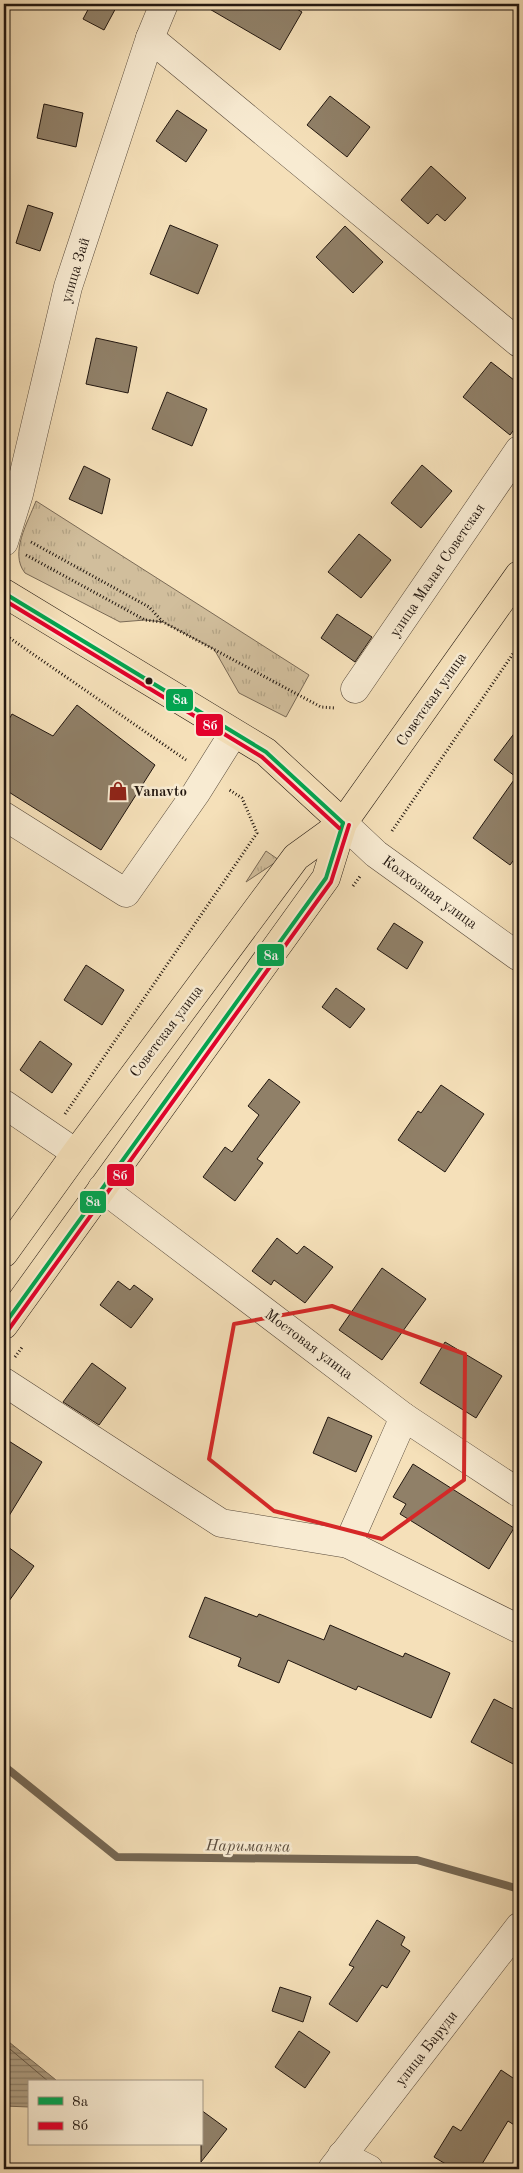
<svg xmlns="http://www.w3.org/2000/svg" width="523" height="2173" font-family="'Old Standard TT',serif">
<defs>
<pattern id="grass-tufts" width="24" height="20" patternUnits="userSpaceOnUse" patternTransform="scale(1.25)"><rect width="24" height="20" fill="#d1be9c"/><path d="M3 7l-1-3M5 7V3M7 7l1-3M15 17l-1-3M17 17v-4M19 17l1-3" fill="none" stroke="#b3a385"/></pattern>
<pattern id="water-rules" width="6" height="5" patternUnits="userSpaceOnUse" patternTransform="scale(1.25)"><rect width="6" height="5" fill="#ad9c80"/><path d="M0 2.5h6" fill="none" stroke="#8c7e67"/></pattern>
</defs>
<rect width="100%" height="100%" fill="#f5e0b9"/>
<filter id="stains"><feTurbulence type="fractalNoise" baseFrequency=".004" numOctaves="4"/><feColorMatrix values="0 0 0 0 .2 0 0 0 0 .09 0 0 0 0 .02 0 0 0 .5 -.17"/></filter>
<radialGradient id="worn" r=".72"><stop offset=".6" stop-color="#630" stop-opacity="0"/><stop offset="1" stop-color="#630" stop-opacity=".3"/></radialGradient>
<g fill="url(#grass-tufts)" stroke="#7a6a56">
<path d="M36 501 309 675 286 717 239 693 214 649 163 622 145 620 120 622 25 573C9 553 28 522 36 501Z"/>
<polygon points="266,851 279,860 246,882"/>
</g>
<polygon fill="url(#water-rules)" stroke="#756753" points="4,2038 56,2080 29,2082 29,2107 4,2106"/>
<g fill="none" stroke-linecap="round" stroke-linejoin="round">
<polyline stroke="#685a48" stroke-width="1" points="4,2044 49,2082"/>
<polyline stroke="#756753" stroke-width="8" points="4,1766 117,1857 417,1860 519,1889"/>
</g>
<g fill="#908068" stroke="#221710">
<polygon points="91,4 118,4 104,30 83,19"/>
<polygon points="201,4 288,4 302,12 280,50"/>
<polygon points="330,96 370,127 347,157 307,125"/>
<polygon points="44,104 83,113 76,147 37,138"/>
<polygon points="177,110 207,130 186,162 156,141"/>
<polygon points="431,166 466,198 445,221 437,214 428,224 401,200"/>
<polygon points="28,205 53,213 40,251 16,243"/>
<polygon points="170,225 218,245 198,294 150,274"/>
<polygon points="345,226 383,262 353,293 316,257"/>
<polygon points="96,338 137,347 128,393 86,384"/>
<polygon points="491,362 519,384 519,423 510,435 463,397"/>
<polygon points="167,392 207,409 192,446 152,429"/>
<polygon points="422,465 452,491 421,528 391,503"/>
<polygon points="84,466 110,479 102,514 69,499"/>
<polygon points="359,534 391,560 361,598 328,572"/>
<polygon points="337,614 372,637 355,662 321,638"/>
<polygon points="77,705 155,765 101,850 4,789 4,728 12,714 53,736"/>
<polygon points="519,727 519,853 510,865 473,838 516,777 494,760"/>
<polygon points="394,923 423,942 407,969 377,949"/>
<polygon points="86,965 124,990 102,1025 64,1000"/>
<polygon points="336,988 365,1009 350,1028 322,1007"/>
<polygon points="40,1041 72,1064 52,1093 20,1070"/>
<polygon points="269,1079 300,1102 257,1159 263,1163 235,1201 203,1177 225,1147 232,1152 259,1115 248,1106"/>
<polygon points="441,1085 484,1114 445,1172 398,1140 418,1111 421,1113"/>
<polygon points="277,1238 297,1254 304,1246 333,1267 305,1303 274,1280 271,1285 252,1271"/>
<polygon points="382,1268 426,1299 382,1360 339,1330"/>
<polygon points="118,1281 130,1290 134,1285 153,1299 131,1328 100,1305"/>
<polygon points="445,1342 502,1376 476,1418 420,1383"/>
<polygon points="92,1363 126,1388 99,1425 63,1402"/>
<polygon points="328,1417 372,1436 356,1472 313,1453"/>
<polygon points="4,1438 42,1462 4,1524"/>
<polygon points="413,1464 514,1528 489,1569 400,1514 406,1504 393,1497"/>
<polygon points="4,1544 34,1566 4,1608"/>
<polygon points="205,1597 257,1617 259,1614 324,1640 330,1625 403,1657 405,1653 450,1673 431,1718 358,1686 356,1690 288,1660 279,1683 238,1666 241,1658 189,1637"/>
<polygon points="494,1699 519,1712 519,1767 471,1742"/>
<polygon points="377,1920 405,1937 401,1945 410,1951 387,1988 382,1985 357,2022 329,2004 354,1967 349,1965"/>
<polygon points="280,1987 311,1997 303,2022 272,2011"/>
<polygon points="299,2031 330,2052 305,2088 275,2067"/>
<polygon points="501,2070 519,2082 519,2128 508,2121 479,2169 454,2169 434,2157 453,2126 461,2131"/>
<polygon points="201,2110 227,2129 201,2162"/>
</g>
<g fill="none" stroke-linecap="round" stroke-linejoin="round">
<defs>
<g id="minor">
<polyline points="150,38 519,343"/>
<polyline points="4,542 19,494 68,287 150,38 164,4"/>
<polyline points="355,689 519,450"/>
<polyline points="4,816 126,893 196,793 233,734"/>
<polyline points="343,823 376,854 519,957"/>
<polyline points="4,1104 76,1153"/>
<polyline points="102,1188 404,1417 519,1493"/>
<polyline points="4,1382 221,1523 348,1544 519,1629"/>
<polyline points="348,1544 404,1417"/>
<polyline points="342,2155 369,2169"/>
<polyline points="332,2169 519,1927"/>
</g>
<g id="major">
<polyline points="4,593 266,752 343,823"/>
<polyline points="4,1253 76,1153 296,857 343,823"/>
<polyline points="4,1325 326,878 343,823 519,575"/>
</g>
</defs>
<use href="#minor" stroke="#57493a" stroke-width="29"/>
<use href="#major" stroke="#221710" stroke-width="29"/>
<g stroke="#221710" stroke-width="3" stroke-dasharray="1 2.5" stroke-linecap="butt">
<polyline points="31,542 149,607 163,622 321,707 335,708"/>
<polyline points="26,555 145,620 162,622"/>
<polyline points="4,634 186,760"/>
<polyline points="392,831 519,645"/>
<polyline points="353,886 361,875"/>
<polyline points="65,1114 257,833 242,798 228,789"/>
<polyline points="15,1357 23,1346"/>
</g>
<use href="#minor" stroke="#f8ebd2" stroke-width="28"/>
<use href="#major" stroke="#f5e0b9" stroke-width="28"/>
<defs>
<g id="bus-1">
<polyline points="4,593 266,752 343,823"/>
<polyline points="4,1325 326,878 343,823"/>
</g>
<g id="bus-2">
<polyline points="4,600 262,757 339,828"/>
<polyline points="9,1329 331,882 349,825"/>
</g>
</defs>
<use href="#bus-1" stroke="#f8ebd2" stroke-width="8"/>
<use href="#bus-2" stroke="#f8ebd2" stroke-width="8"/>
<use href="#bus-1" stroke="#00a651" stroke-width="4"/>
<use href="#bus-2" stroke="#e4002b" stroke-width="4"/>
</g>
<path fill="none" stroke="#d62828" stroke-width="4" stroke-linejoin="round" d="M332 1306 465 1354 464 1480 382 1539 274 1511 209 1459 234 1324Z"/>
<defs>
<symbol id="shop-bare" viewBox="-9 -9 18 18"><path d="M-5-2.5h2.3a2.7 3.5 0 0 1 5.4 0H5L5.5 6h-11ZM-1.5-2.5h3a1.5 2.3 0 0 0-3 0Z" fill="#8f2418" stroke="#f8ebd2" stroke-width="2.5" paint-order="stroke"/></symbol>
</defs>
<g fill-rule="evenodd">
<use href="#shop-bare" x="104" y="777" width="28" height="28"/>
</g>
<circle fill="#221710" stroke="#f8ebd2" stroke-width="2" cx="149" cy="681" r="4.5"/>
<g text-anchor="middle" stroke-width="5" stroke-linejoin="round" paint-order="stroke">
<g font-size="15" fill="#221710" stroke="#f8ebd2">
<text transform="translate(75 270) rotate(-73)" y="5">улица Зай</text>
<text transform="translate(437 570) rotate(-56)" y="5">улица Малая Советская</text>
<text transform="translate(431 699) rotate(-55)" y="5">Советская улица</text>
<text transform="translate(430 892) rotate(36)" y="5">Колхозная улица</text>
<text transform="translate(166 1031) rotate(-53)" y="5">Советская улица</text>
<text transform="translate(309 1344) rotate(37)" y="5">Мостовая улица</text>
<text transform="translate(426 2048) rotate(-52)" y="5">улица Баруди</text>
</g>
<g font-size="15" font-weight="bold" fill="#221710" stroke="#f8ebd2" text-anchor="start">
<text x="133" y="796">Vanavto</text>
</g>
<g font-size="16" font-style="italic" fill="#5a4c3d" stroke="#f8ebd2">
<text transform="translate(248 1845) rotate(1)" y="6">Нариманка</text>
</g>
</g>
<g stroke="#f8ebd2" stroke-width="2">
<rect x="165" y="688" width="29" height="24" rx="5" fill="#00a651"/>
<rect x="195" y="713" width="29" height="24" rx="5" fill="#e4002b"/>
<rect x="256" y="943" width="29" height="24" rx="5" fill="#00a651"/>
<rect x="106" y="1163" width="29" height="24" rx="5" fill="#e4002b"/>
<rect x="79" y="1190" width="28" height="24" rx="5" fill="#00a651"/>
</g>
<g font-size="14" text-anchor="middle" font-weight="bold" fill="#fff">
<text x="180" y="704">8а</text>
<text x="210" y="730">8б</text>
<text x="271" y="960">8а</text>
<text x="120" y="1180">8б</text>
<text x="93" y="1206">8а</text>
</g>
<rect width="523" height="2173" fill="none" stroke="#f5e0b9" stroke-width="20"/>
<rect x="5" y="5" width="513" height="2163" fill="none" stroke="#221710" stroke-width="2.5"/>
<rect x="10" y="10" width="503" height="2153" fill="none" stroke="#221710"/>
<rect x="28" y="2080" width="175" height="65" fill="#f8ebd2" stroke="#a29684"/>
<rect x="38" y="2097" width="25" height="8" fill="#00a651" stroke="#a29684"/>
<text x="72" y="2106" font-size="15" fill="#221710">8а</text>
<rect x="38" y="2122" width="25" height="8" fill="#e4002b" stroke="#a29684"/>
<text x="72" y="2130" font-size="15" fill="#221710">8б</text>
<rect width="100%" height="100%" filter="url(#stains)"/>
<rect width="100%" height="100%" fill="url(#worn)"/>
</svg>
